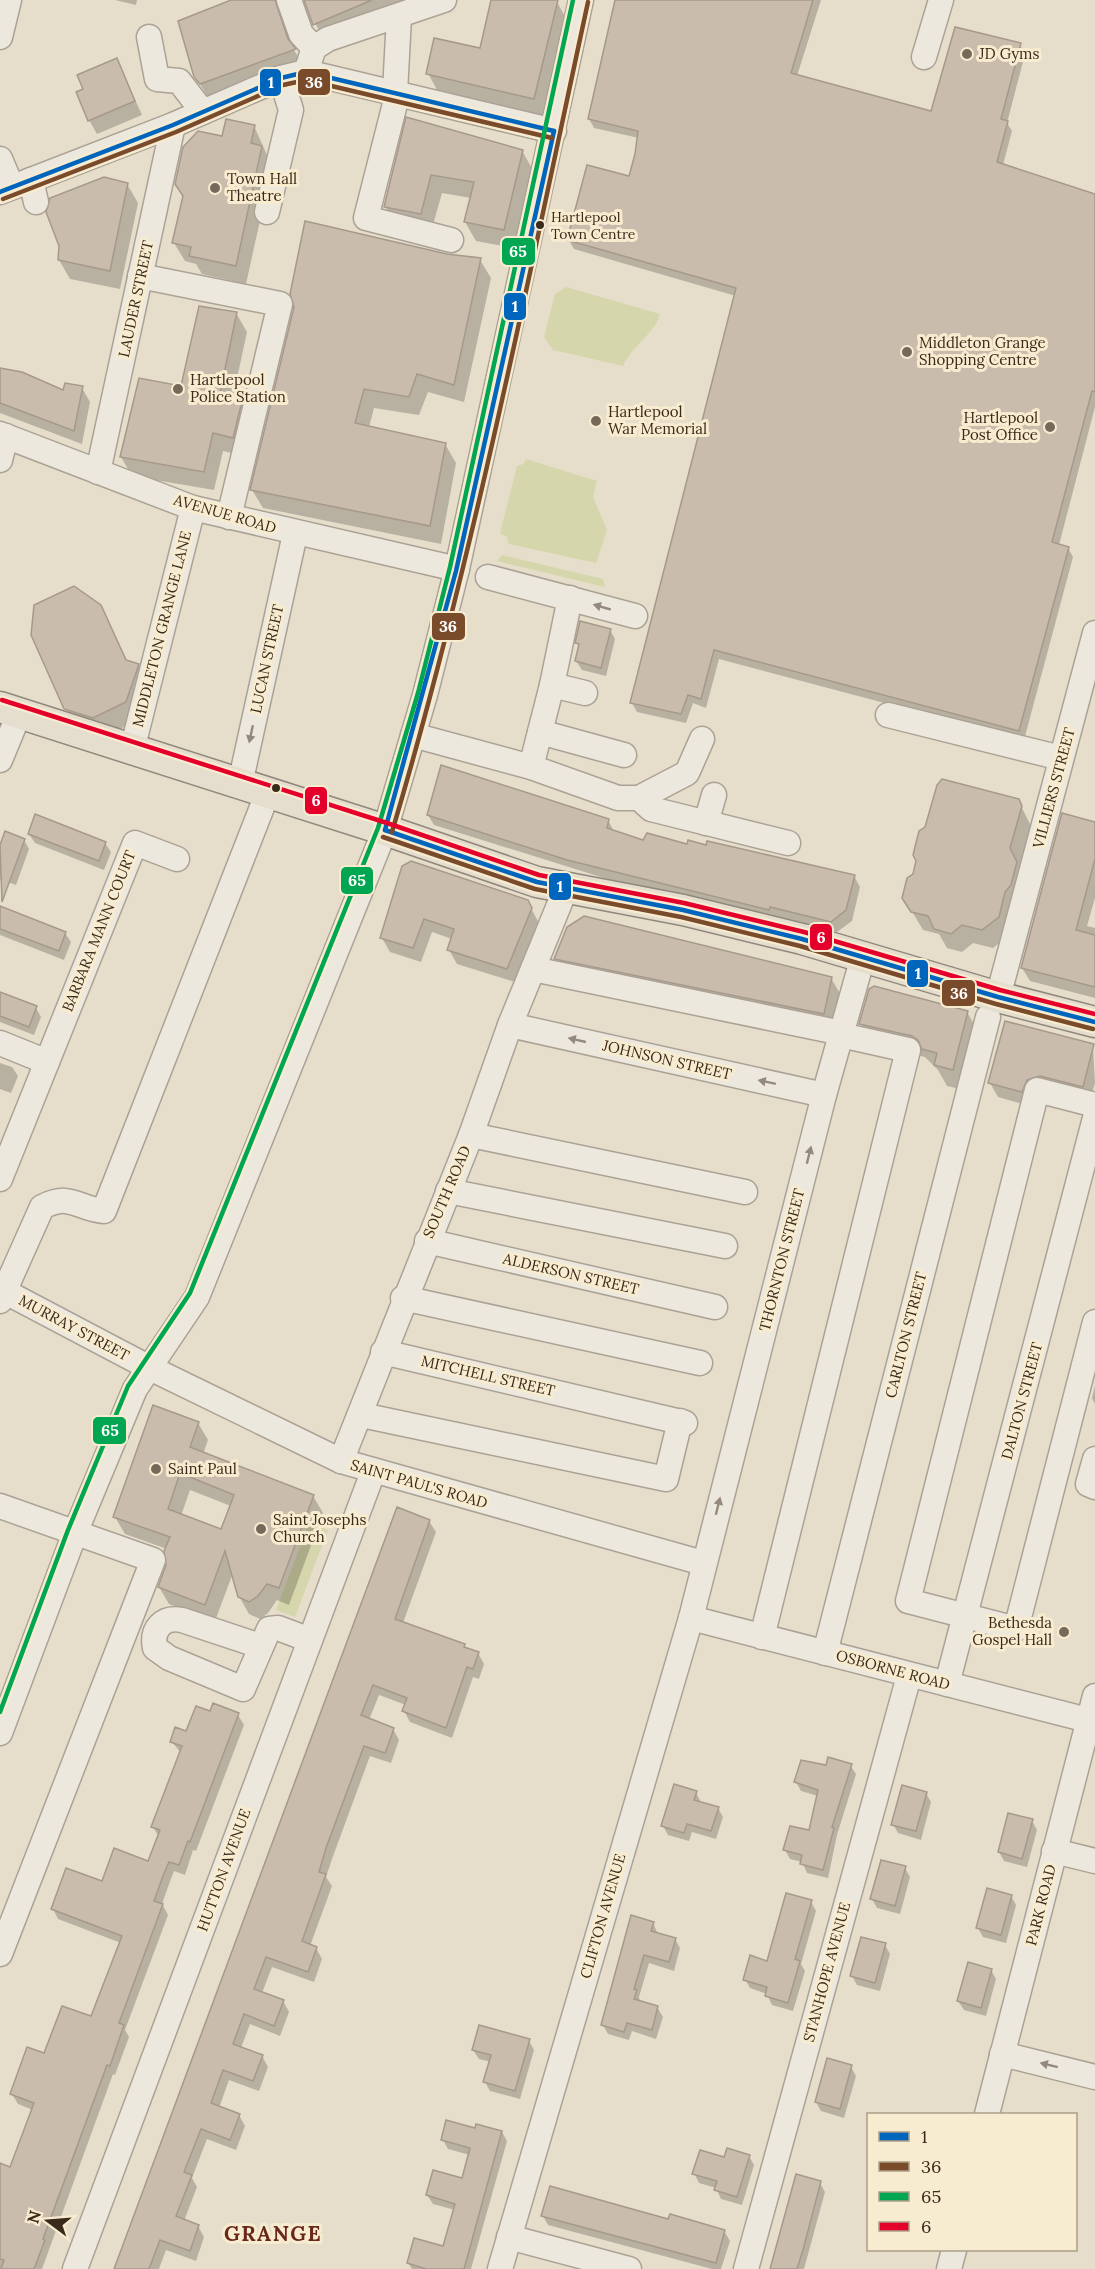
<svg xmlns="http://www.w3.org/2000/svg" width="1095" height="2269" font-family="Lora,serif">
<rect width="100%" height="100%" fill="#e6decb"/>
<g fill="#d6d6ac">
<path d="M566 287 660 314C657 331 632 346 623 366L553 350 544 337 555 294Z"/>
<polygon points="526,459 597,481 593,497 607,530 596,563 509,544 507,537 500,533 517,466 523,464"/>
<polygon points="502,555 603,579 605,587 497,561"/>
<polygon points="309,1523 328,1530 295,1617 276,1610"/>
</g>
<g fill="#0003" fill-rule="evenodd">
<polygon points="115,0 137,0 136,5"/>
<polygon points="235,0 287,0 286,25 294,50 305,68 211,102 195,76"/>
<polygon points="304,0 427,0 325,43"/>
<polygon points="493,0 557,2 567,20 545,117 438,92 428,73 481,50"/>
<polygon points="617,0 821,0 797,76 932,113 1020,45 1025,54 1007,123 1012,131 1003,165 1095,195 1095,407 1059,545 1068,548 1073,557 1024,740 719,659 706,708 693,703 686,723 637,712 632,703 736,296 574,249 568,239 630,178 639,138 594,128 589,119"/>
<polygon points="117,60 142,115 97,134 89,120 85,90"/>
<polygon points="407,119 522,151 533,170 514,248 476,241 465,222 471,198 442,193 431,232 396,225 385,206"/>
<polygon points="254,126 272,166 246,284 202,274 196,264 185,261 174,243 184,197 224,138"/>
<polygon points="127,184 138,203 120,289 70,279 59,260"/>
<polygon points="447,255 480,260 491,278 464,402 428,392 419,415 374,408 369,427 445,444 456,463 441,544 263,508 252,490 295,307"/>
<polygon points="236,313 247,332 233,397 242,398 253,417 244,456 223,451 214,490 132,476 121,457 182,387"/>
<polygon points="0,370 63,392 82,388 90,402 82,444 0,413"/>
<polygon points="100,606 128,662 138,665 149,684 136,721 104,737 77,727 66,708"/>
<polygon points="610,630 615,639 606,676 582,670 576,661 580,647 577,642"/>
<polygon points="1018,800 1031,826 1009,935 993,948 973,943 962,952 947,948 939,934 923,930 904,898"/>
<polygon points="428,815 608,820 614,832 644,842 854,876 860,887 852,921 837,932 775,916 774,920 604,878 434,825"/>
<polygon points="1095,824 1095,898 1087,926 1095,928 1095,998 1030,981 1022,968"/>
<polygon points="6,833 24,840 29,849 16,885 0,879 0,849"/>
<polygon points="29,834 105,843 111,852 104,870 35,843"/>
<polygon points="411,863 527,901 539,923 515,982 457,964 449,950 452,939 432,932 421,962 390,952 382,938"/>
<polygon points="0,908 65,933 71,942 64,960 0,935"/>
<polygon points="556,959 831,978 842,997 834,1032 567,977"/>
<polygon points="0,994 36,1008 41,1017 34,1035 0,1022"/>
<polygon points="967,1012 979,1033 964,1090 947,1086 938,1070 925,1057 873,1045 861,1024"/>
<polygon points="1093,1046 1095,1083 1090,1100 1030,1106 998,1097 990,1083"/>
<polygon points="0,1063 12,1067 18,1076 11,1093 0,1089"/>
<polygon points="1095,1386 1095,1404 1092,1398"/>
<path d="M198 1423 208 1440 203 1454 313 1496 323 1513 289 1605 277 1600 268 1613 260 1619 249 1614 239 1596 233 1573 215 1621 169 1604 159 1587 168 1565 167 1549 125 1534 115 1517ZM190 1490 231 1506 222 1531 181 1516Z"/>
<polygon points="429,1521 436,1532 403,1623 464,1645 466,1649 478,1653 484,1664 479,1679 473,1677 452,1738 410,1722 404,1711 406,1705 379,1695 369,1720 393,1729 399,1740 391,1763 370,1756 332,1859 326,1877 332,1886 310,1946 316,1948 322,1959 314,1982 272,1967 262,1993 283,2001 289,2012 280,2036 250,2024 241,2048 262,2056 268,2067 259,2091 229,2080 219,2108 239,2115 245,2126 236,2150 207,2139 192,2178 197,2187 184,2221 198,2226 204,2237 196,2261 166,2250 159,2269 115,2269"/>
<polygon points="214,1705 238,1715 244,1725 196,1851 193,1850 185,1875 174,1871 168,1887 162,1904 168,1915 125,2030 129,2037 115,2075 113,2074 42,2269 0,2269 0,2165 11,2169 33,2110 18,2104 12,2094 45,2055 92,2018 121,1943 58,1919 53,1909 149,1863 159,1837 153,1827 181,1753 172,1742 187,1733 211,1713"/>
<polygon points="850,1765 856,1774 837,1835 828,1878 807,1873 802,1862 790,1859 785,1850 810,1832 818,1796 801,1791 796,1782 827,1767"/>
<polygon points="696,1792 701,1803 718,1808 723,1817 716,1839 692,1832 689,1841 668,1835 663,1826"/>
<polygon points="926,1793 931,1802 921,1840 898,1833 893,1824"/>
<polygon points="1032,1821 1037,1830 1027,1867 1004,1861 999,1852"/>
<polygon points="905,1868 910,1877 900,1914 877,1908 872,1899"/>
<polygon points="1011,1896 1016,1905 1006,1943 983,1937 978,1928"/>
<polygon points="811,1902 816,1911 801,1964 805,1971 793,2011 772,2005 767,1994 750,1988 745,1979 768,1962"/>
<polygon points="653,1923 658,1934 675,1939 680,1948 674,1971 649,1963 639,1997 640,2002 657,2007 663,2017 656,2039 632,2031 629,2040 608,2034 603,2025"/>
<polygon points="885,1945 890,1954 880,1991 857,1985 852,1976"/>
<polygon points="991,1970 996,1979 986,2016 964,2010 958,2001"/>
<polygon points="529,2041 534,2050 520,2099 490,2091 485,2082 491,2062 479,2059 473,2050"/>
<polygon points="851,2067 856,2076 844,2118 821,2111 816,2102"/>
<polygon points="502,2132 507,2141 471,2269 412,2269 408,2263 444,2247 455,2210 433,2204 427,2195 463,2179 470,2155 448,2149 443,2140"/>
<polygon points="749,2156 754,2165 742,2205 721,2199 716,2188 699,2183 694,2173 725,2159"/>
<polygon points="820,2183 825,2192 804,2269 771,2269"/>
<polygon points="543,2216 669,2221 724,2231 730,2241 721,2269 712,2269 548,2225"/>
</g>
<g fill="#cabcac" stroke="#a6998a" stroke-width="1.5" fill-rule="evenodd">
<polygon points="231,0 275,0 288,39 296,49 200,84 194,77 178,21"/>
<polygon points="304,0 372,0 313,25"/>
<polygon points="491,0 558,0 534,99 426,74 434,38 480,48"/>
<polygon points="615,0 813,0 791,73 931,111 955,27 1021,43 1001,119 1008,121 997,162 1095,194 1095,392 1092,391 1052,542 1069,547 1019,731 714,650 701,699 688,695 681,714 630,703 736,288 567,240 587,165 629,176 635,154 638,131 588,119"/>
<polygon points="117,58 135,101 88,121 76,92 83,89 77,75"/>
<polygon points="406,117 523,150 504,230 464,222 474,182 431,175 421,214 384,207"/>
<polygon points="226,119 255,125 251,143 262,146 236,266 189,256 191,247 172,243 183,196 175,184 183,147 198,131 222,136"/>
<polygon points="104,177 128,183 110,271 58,260 59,246 46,212 50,198"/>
<polygon points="305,221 447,254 481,258 454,385 417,374 409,397 364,389 355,423 446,443 430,526 250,490 294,307 290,294"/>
<polygon points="199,306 237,312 220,393 243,397 233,438 213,433 204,472 120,457 139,378 181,386"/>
<polygon points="0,368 22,372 63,390 65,383 83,386 74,431 0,403"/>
<polygon points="74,586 101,605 126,660 139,664 126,702 93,718 64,709 31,635 34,605"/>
<polygon points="580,621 611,629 601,668 575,661 579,644 575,643"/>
<polygon points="441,765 609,819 607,828 643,840 647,833 687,844 688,840 706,845 707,841 855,875 846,910 831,922 770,907 769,910 567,860 427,815"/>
<polygon points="942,779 1019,799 1022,806 1010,848 1017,862 1011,885 1005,892 999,917 982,930 962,925 951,934 934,929 928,916 911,912 902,898 907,878 913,874 916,861 913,855 919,831 925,827 937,785"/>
<polygon points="1062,813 1095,822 1095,859 1076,930 1095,935 1095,987 1021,968"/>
<polygon points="35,814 106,842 99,861 28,834"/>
<polygon points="5,831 25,839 2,902 0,845"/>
<polygon points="411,861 528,900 532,908 507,969 447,950 454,929 424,919 413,948 380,938 402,866"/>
<polygon points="0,906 66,932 59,951 0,929"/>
<polygon points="584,916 832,977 824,1014 554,959 567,927"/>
<polygon points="874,986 968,1011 953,1070 934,1065 937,1053 922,1049 918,1040 912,1036 859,1024 869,989"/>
<polygon points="0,992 37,1006 29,1027 0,1016"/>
<polygon points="1005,1021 1094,1044 1083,1087 1040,1076 1027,1080 1022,1092 988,1083"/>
<path d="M153 1405 199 1422 190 1447 314 1495 279 1588 267 1584 258 1596 249 1602 238 1597 225 1551 205 1605 158 1587 166 1565 164 1551 170 1537 113 1517ZM180 1473 234 1495 221 1529 168 1509Z"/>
<polygon points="397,1507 430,1520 395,1619 465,1644 464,1647 479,1652 473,1669 467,1667 446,1728 402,1711 407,1698 373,1685 361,1715 394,1728 390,1740 385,1753 364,1746 326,1848 319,1872 326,1874 302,1941 317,1947 308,1972 266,1957 254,1989 284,2000 274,2026 244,2014 233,2044 263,2055 253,2081 223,2070 211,2103 240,2114 230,2140 201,2129 184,2172 192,2175 176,2216 199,2225 190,2251 160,2240 149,2269 114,2269"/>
<polygon points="213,1703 239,1713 190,1842 188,1841 179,1865 169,1862 163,1876 154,1901 163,1904 119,2023 124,2025 110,2066 107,2065 43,2239 45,2240 34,2269 1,2269 4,2260 0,2259 0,2163 10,2167 34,2103 10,2094 27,2047 44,2053 62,2006 91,2016 122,1936 51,1909 66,1868 102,1881 114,1848 148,1861 160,1830 151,1827 182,1746 170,1742 175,1727 186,1731 196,1706 210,1711"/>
<polygon points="828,1757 852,1764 832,1827 834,1828 823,1870 800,1864 802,1855 783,1850 790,1826 809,1830 818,1790 794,1782 801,1760 826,1765"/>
<polygon points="674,1784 697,1791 694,1800 719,1807 711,1831 687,1824 684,1833 661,1826"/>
<polygon points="902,1785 927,1792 916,1831 891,1825"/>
<polygon points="1008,1813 1033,1819 1022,1859 998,1852"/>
<polygon points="881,1860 906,1866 895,1906 870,1899"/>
<polygon points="987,1888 1012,1895 1001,1935 976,1928"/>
<polygon points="786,1893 812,1900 795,1959 800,1961 788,2003 765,1996 767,1987 743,1980 750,1955 767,1961"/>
<polygon points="631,1915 654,1922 651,1931 676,1938 669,1962 644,1955 634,1989 637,1990 634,1999 658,2006 652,2030 627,2023 624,2032 601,2025"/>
<polygon points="861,1937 886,1943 875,1983 850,1976"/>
<polygon points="968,1962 992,1969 981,2008 957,2001"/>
<polygon points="479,2025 530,2039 515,2091 483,2082 491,2055 472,2050"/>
<polygon points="827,2058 852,2065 840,2109 815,2102"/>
<polygon points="446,2120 475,2128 476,2124 502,2131 464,2269 426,2269 407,2263 414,2238 443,2246 455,2204 426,2195 433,2170 462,2178 470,2148 441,2140"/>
<polygon points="727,2148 750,2155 737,2197 714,2190 717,2181 692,2174 700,2150 724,2157"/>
<polygon points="796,2174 821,2181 803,2250 797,2269 770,2269"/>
<polygon points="550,2186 668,2219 670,2214 725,2230 716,2263 541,2216"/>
</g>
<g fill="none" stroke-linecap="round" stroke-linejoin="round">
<defs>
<g id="minor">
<polyline points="289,0 301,34 314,48"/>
<polyline points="0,37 9,0"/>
<polyline points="149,37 157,79 179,81 203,112"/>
<polyline points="924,57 941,0"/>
<polyline points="306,72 314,48 328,39 444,0"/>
<polyline points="395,92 399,17"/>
<polyline points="398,92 366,218 451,240"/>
<polyline points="0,159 12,187"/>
<polyline points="31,180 36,202"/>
<polyline points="0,192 173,125 281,78 306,72 554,131"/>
<polyline points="267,212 291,110 281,78"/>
<polyline points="140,276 280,304 229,517"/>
<polyline points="0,434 193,508 457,569"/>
<polyline points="0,460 6,436"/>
<polyline points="98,472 173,125"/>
<polyline points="488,577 635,616"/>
<polyline points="552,685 585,693"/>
<polyline points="888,715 1061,758"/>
<polyline points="540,732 624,755"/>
<polyline points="413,735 531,767 618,798 639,798 651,809 788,843"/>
<polyline points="132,750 193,508"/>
<polyline points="0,760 19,714"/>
<polyline points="531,767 552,685 570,598"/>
<polyline points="240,784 295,534"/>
<polyline points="639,798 687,773 702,739"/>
<polyline points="706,823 714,795"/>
<polyline points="533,969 842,1033"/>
<polyline points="998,997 1095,633"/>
<polyline points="510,1025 824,1095"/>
<polyline points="0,1043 47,1062 135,843 177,859"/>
<polyline points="1095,1105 1037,1090 908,1601 1016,1629 1095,1322"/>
<polyline points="471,1135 745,1192"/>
<polyline points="0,1179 47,1062"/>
<polyline points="448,1191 725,1246"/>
<polyline points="427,1241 715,1307"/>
<polyline points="0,1289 148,1367 341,1461 703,1563"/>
<polyline points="403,1298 700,1363"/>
<path d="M0 1301 42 1207C72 1192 77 1209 104 1211L268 792"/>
<polyline points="383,1352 685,1423"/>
<polyline points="371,1417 666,1479 680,1421"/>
<polyline points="1095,1459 1088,1484 1095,1487"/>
<polyline points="341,1461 471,1135 510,1025 566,888"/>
<polyline points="0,1506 153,1560 0,1954"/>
<polyline points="691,1618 1095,1722"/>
<polyline points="762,1637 908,1050 841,1035"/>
<path d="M260 1646 182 1620C163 1616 151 1629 155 1648L169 1658 243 1689 269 1629 278 1628 310 1640"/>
<polyline points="825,1653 988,1017"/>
<polyline points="947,1684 1095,1118"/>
<polyline points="0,1733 75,1533 135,1389 197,1297 385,830 425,695 457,569 581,0"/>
<polyline points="1054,1851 1095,1861"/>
<polyline points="1002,2054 1095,2077"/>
<polyline points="987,2114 1095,1696"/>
<polyline points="509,2237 629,2269"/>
<polyline points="75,2269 373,1472"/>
<polyline points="500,2269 691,1618 824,1095 863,957"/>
<polyline points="746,2269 909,1676"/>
<polyline points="949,2269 954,2250"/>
</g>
<polyline id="major" points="0,707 385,830 537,882 683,910 802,939 998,997 1095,1022"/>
</defs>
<use href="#minor" stroke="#aba295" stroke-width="27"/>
<use href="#major" stroke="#90887b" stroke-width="33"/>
<use href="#minor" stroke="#ede8de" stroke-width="24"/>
<use href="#major" stroke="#e5dece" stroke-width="30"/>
<defs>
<g id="bus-1">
<polyline points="0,192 173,125 281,78 306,72 554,131"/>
<polyline points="385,830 537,882 683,910 802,939 998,997 1095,1022"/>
<polyline points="385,830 456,571 554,131"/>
</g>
<g id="bus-2">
<polyline points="3,199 176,132 283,85 306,80 552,138"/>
<path d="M392 832C473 559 528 280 588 2"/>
<polyline points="383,837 535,889 681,917 800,946 996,1004 1093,1029"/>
</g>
<polyline id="bus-3" points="0,1712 68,1530 128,1386 190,1293 378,828 418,693 450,567 573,0"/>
<polyline id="bus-4" points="2,700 387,823 539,875 684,903 804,932 1000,990 1095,1014"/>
</defs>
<use href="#bus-1" stroke="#f8ecd0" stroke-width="9"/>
<use href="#bus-2" stroke="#f8ecd0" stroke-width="9"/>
<use href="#bus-3" stroke="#f8ecd0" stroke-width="9"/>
<use href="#bus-4" stroke="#f8ecd0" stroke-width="9"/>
<use href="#bus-1" stroke="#0065bd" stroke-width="4.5"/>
<use href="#bus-2" stroke="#7a4b2a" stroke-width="4.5"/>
<use href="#bus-3" stroke="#00a651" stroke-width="4.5"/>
<use href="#bus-4" stroke="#e4002b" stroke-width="4.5"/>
</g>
<defs><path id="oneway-solid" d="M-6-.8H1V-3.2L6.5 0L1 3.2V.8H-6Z" transform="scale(1.5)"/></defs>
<g fill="#94897d">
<use href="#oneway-solid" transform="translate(602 607) rotate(-164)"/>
<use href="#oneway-solid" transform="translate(251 734) rotate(102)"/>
<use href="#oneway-solid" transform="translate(577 1040) rotate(-167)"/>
<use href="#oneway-solid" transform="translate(767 1082) rotate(-168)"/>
<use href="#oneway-solid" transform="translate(809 1155) rotate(-76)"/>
<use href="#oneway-solid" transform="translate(718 1506) rotate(-76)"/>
<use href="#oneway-solid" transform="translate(1049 2065) rotate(-166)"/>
</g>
<g fill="#766959" stroke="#f8ecd0" stroke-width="2">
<circle cx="967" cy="54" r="6"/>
<circle cx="215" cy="188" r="6"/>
<circle cx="907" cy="352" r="6"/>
<circle cx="178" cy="389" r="6"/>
<circle cx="596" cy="421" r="6"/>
<circle cx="1050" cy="427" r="6"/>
<circle cx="156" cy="1469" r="6"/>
<circle cx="261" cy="1529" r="6"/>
<circle cx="1064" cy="1632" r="6"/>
</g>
<g fill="#3a2a1c" stroke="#f8ecd0" stroke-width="2">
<circle cx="540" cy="225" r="5"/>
<circle cx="276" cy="788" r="5"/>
</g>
<g text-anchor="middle" stroke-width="6" stroke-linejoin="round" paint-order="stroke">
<g font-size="14" fill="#3a2a1c" stroke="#f8ecd0" text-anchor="start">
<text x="551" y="222">Hartlepool<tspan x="551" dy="17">Town Centre</tspan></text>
</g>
<g font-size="15" fill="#3a2a1c" stroke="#f8ecd0" text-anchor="start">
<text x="979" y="59">JD Gyms</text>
<text x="227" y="184">Town Hall<tspan x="227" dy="17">Theatre</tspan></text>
<text x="919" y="348">Middleton Grange<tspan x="919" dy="17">Shopping Centre</tspan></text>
<text x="190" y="385">Hartlepool<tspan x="190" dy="17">Police Station</tspan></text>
<text x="608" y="417">Hartlepool<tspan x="608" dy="17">War Memorial</tspan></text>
<text x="1038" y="423" text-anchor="end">Hartlepool<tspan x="1038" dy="17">Post Office</tspan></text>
<text x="168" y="1474">Saint Paul</text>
<text x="273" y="1525">Saint Josephs<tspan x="273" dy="17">Church</tspan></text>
<text x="1052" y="1628" text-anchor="end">Bethesda<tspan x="1052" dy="17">Gospel Hall</tspan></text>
</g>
<g font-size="15" fill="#3a2a1c" stroke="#f8ecd0">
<text transform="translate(136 299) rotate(-78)" y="5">LAUDER STREET</text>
<text transform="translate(225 514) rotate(16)" y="5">AVENUE ROAD</text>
<text transform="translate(162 629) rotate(-76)" y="5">MIDDLETON GRANGE LANE</text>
<text transform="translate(267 659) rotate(-78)" y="5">LUCAN STREET</text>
<text transform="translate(1054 788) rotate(-75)" y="5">VILLIERS STREET</text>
<text transform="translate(99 931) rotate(-68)" y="5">BARBARA MANN COURT</text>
<text transform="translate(667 1060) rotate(13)" y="5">JOHNSON STREET</text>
<text transform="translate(447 1192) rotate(-67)" y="5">SOUTH ROAD</text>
<text transform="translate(782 1260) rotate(-76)" y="5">THORNTON STREET</text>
<text transform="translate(571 1274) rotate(13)" y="5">ALDERSON STREET</text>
<text transform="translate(74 1328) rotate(28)" y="5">MURRAY STREET</text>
<text transform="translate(906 1335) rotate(-76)" y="5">CARLTON STREET</text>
<text transform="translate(488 1376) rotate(13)" y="5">MITCHELL STREET</text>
<text transform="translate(1022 1401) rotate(-75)" y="5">DALTON STREET</text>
<text transform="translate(419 1484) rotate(16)" y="5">SAINT PAUL'S ROAD</text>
<text transform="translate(893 1670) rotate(15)" y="5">OSBORNE ROAD</text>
<text transform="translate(224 1870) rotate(-70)" y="5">HUTTON AVENUE</text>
<text transform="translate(1041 1905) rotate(-76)" y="5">PARK ROAD</text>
<text transform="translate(603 1916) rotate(-74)" y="5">CLIFTON AVENUE</text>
<text transform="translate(827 1972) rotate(-75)" y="5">STANHOPE AVENUE</text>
</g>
<g font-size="21" font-weight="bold" letter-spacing="1.5" fill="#692918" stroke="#f8ecd0">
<text x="273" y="2241">GRANGE</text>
</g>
</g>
<g stroke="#f8ecd0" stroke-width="2">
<rect x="297" y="68" width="34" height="28" rx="6" fill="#7a4b2a"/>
<rect x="259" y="68" width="23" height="29" rx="6" fill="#0065bd"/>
<rect x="501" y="237" width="35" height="29" rx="6" fill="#00a651"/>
<rect x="503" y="292" width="24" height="29" rx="6" fill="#0065bd"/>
<rect x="431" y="612" width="35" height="29" rx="6" fill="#7a4b2a"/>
<rect x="304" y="786" width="24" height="29" rx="6" fill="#e4002b"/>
<rect x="340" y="866" width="34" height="29" rx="6" fill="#00a651"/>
<rect x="548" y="872" width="24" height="29" rx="6" fill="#0065bd"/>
<rect x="809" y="923" width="24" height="28" rx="6" fill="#e4002b"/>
<rect x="906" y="959" width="23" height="29" rx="6" fill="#0065bd"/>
<rect x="941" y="979" width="35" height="28" rx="6" fill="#7a4b2a"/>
<rect x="92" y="1416" width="35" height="29" rx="6" fill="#00a651"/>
</g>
<g font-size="16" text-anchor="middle" font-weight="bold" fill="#fff">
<text x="314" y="88">36</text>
<text x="271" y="88">1</text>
<text x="518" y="257">65</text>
<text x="515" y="312">1</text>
<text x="448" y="632">36</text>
<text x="316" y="806">6</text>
<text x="357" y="886">65</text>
<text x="560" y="892">1</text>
<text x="821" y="943">6</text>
<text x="918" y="979">1</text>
<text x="959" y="999">36</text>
<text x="110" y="1436">65</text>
</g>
<rect x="867" y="2113" width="210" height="138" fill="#f8ecd0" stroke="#ac9e88" stroke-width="1.5"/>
<rect x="879" y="2132" width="30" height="9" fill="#0065bd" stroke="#ac9e88" stroke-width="1.5"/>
<text x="921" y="2143" font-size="18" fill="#3a2a1c">1</text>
<rect x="879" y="2162" width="30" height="9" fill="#7a4b2a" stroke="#ac9e88" stroke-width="1.5"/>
<text x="921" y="2173" font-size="18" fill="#3a2a1c">36</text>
<rect x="879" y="2192" width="30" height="9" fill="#00a651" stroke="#ac9e88" stroke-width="1.5"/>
<text x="921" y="2203" font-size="18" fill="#3a2a1c">65</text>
<rect x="879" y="2222" width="30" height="9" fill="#e4002b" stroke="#ac9e88" stroke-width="1.5"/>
<text x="921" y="2233" font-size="18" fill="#3a2a1c">6</text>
<g transform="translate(48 2221) rotate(286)" stroke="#f8ecd0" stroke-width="4.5" paint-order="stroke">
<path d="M0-4.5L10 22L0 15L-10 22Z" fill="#3a2a1c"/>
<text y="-9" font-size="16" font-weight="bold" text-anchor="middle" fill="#3a2a1c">N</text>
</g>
</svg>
